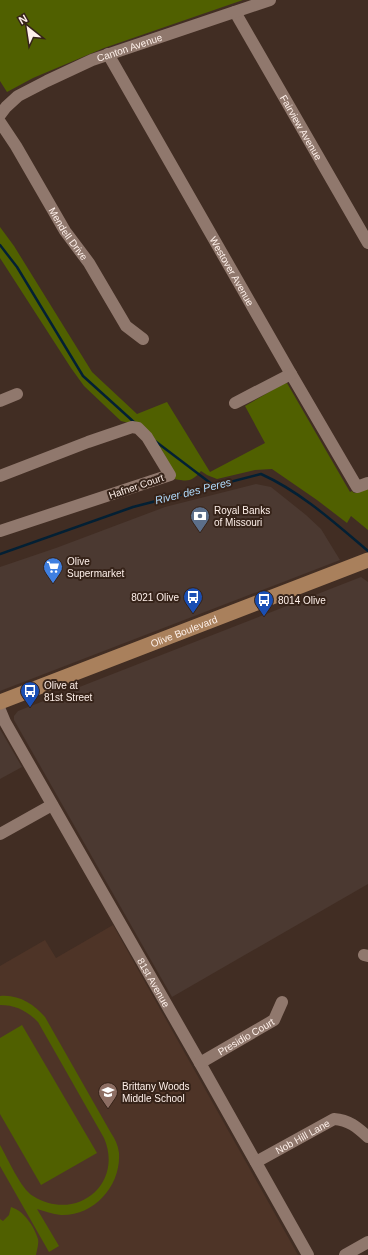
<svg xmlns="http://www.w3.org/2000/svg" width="368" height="1255" font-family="Arial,sans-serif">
<rect width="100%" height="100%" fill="#412d23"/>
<g fill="#4b3931">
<polygon points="256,484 271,487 306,515 321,529 340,560 0,691 0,567 56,548 165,507"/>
<polygon points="361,577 368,582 368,884 172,997 14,720 14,716 18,711"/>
<polygon points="0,729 22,767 0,779"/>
</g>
<polygon fill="#4e3427" points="113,925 298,1255 2,1255 0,1251 0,966 45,940 56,958"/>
<g fill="#506000">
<polygon points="0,0 243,0 104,48 33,78 7,92 0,81"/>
<path d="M0 227 14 246 92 372 137 414 167 402 210 472 265 443 245 406 283 384 287 383 350 492 352 491 354 493 368 489V530L351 516 347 523 317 500 272 469 255 470 217 479 207 475 201 471C192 481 189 482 175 479L162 450 133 424 121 421 84 386 71 368 0 258Z"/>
<path d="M0 996C18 994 34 1004 45 1017L111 1133C115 1139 118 1145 119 1153 121 1185 95 1216 61 1215 52 1214 45 1211 37 1209L59 1246 49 1252 0 1166V1145C8 1159 21 1189 33 1196 76 1223 124 1184 104 1138L38 1022C27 1011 16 1005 0 1005Z"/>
<polygon points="22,1025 97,1153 41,1185 0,1114 0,1038"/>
<path d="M11 1207C24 1211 34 1226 38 1239 39 1243 37 1250 36 1255H0V1219L3 1221 9 1215Z"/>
</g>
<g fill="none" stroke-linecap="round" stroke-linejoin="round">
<g stroke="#032034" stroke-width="2.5">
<polyline points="0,245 17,267 83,376 135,423"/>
<polyline points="155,441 213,485"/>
<path d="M0 554 133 507 261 474C301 492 335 523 368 551"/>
</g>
<g stroke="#90786d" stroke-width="12">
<path id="s1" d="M235 12 368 243"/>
<path id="s2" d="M108 54 291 374 357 487 368 483"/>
<path id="s3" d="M0 115 6 107 18 96 47 81 92 60 270 0"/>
<path id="s4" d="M0 122 16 146 65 231 89 263 126 326 143 339"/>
<polyline points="0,401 17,394"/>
<polyline points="235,403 291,374"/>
<polyline points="0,476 88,442 132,427 138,428 147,437 170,475 0,531"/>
<path id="s5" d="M0 710 5 722 200 1063 308 1255"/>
<polyline points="0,834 52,805"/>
<polyline points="364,955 368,956"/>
<path id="s6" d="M200 1063 274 1020 282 1002"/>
<path id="s7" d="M256 1162 334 1119C349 1120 357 1127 368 1137"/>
<polyline points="345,1255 368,1242"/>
</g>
<path stroke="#a9805c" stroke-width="15" id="s8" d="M0 702 368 560"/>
</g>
<defs>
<symbol id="bank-pin" viewBox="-11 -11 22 30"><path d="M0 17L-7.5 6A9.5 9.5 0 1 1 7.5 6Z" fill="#5c6f8a" stroke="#362319"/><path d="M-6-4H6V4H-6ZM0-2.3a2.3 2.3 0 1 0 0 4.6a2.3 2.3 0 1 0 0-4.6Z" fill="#fff"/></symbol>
<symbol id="supermarket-pin" viewBox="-11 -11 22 30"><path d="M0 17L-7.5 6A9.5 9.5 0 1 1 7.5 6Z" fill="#3f7fe0" stroke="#362319"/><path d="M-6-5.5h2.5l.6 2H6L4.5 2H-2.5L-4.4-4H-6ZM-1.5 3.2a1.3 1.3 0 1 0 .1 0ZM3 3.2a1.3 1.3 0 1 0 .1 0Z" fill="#fff"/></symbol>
<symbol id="bus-pin" viewBox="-11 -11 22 30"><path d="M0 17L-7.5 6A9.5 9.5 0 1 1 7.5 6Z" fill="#1a4fb4" stroke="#362319"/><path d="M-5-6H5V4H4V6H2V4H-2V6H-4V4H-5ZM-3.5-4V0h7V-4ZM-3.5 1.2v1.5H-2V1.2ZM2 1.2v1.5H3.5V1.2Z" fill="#fff"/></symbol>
<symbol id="school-pin" viewBox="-11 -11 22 30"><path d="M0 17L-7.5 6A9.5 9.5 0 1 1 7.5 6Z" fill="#8d6e63" stroke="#362319"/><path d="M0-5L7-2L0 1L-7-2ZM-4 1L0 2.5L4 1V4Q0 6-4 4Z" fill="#fff"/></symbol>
</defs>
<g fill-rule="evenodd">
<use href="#bank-pin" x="189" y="505" width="22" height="30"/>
<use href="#supermarket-pin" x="42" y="556" width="22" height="30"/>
<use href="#bus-pin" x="182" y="586" width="22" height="30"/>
<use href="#bus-pin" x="253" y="589" width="22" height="30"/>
<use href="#bus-pin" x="19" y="680" width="22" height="30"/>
<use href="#school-pin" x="97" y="1081" width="22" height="30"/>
</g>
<g text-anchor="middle" stroke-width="4" stroke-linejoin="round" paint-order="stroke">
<g font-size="10" fill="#fef0ea" stroke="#362319">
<text dy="4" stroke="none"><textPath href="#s3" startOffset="148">Canton Avenue</textPath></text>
<text dy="4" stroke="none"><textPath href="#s1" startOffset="133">Fairview Avenue</textPath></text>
<text dy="4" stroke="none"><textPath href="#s4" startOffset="131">Mendell Drive</textPath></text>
<text dy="4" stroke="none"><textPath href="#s2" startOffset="250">Westover Avenue</textPath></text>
<text transform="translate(136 486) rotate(-19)" y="4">Hafner Court</text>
<text dy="4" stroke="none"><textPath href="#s8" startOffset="197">Olive Boulevard</textPath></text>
<text dy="4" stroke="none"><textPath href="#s5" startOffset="313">81st Avenue</textPath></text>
<text dy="4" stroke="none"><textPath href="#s6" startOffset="53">Presidio Court</textPath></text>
<text dy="4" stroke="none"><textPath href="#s7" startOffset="53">Nob Hill Lane</textPath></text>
</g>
<g font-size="10" fill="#fef0ea" stroke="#362319" text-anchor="start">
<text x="214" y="514">Royal Banks<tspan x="214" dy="12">of Missouri</tspan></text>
<text x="67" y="565">Olive<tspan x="67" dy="12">Supermarket</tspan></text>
<text x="179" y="601" text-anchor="end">8021 Olive</text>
<text x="278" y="604">8014 Olive</text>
<text x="44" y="689">Olive at<tspan x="44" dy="12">81st Street</tspan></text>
<text x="122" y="1090">Brittany Woods<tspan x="122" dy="12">Middle School</tspan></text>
</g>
<g font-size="11" font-style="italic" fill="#aed8f9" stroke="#362319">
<text transform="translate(193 491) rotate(-14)" y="4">River des Peres</text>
</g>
</g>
<g transform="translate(28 28) rotate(330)" stroke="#362319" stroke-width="3" paint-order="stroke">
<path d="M0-3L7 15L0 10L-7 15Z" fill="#fef0ea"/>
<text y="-6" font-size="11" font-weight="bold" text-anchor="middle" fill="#fef0ea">N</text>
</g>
</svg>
